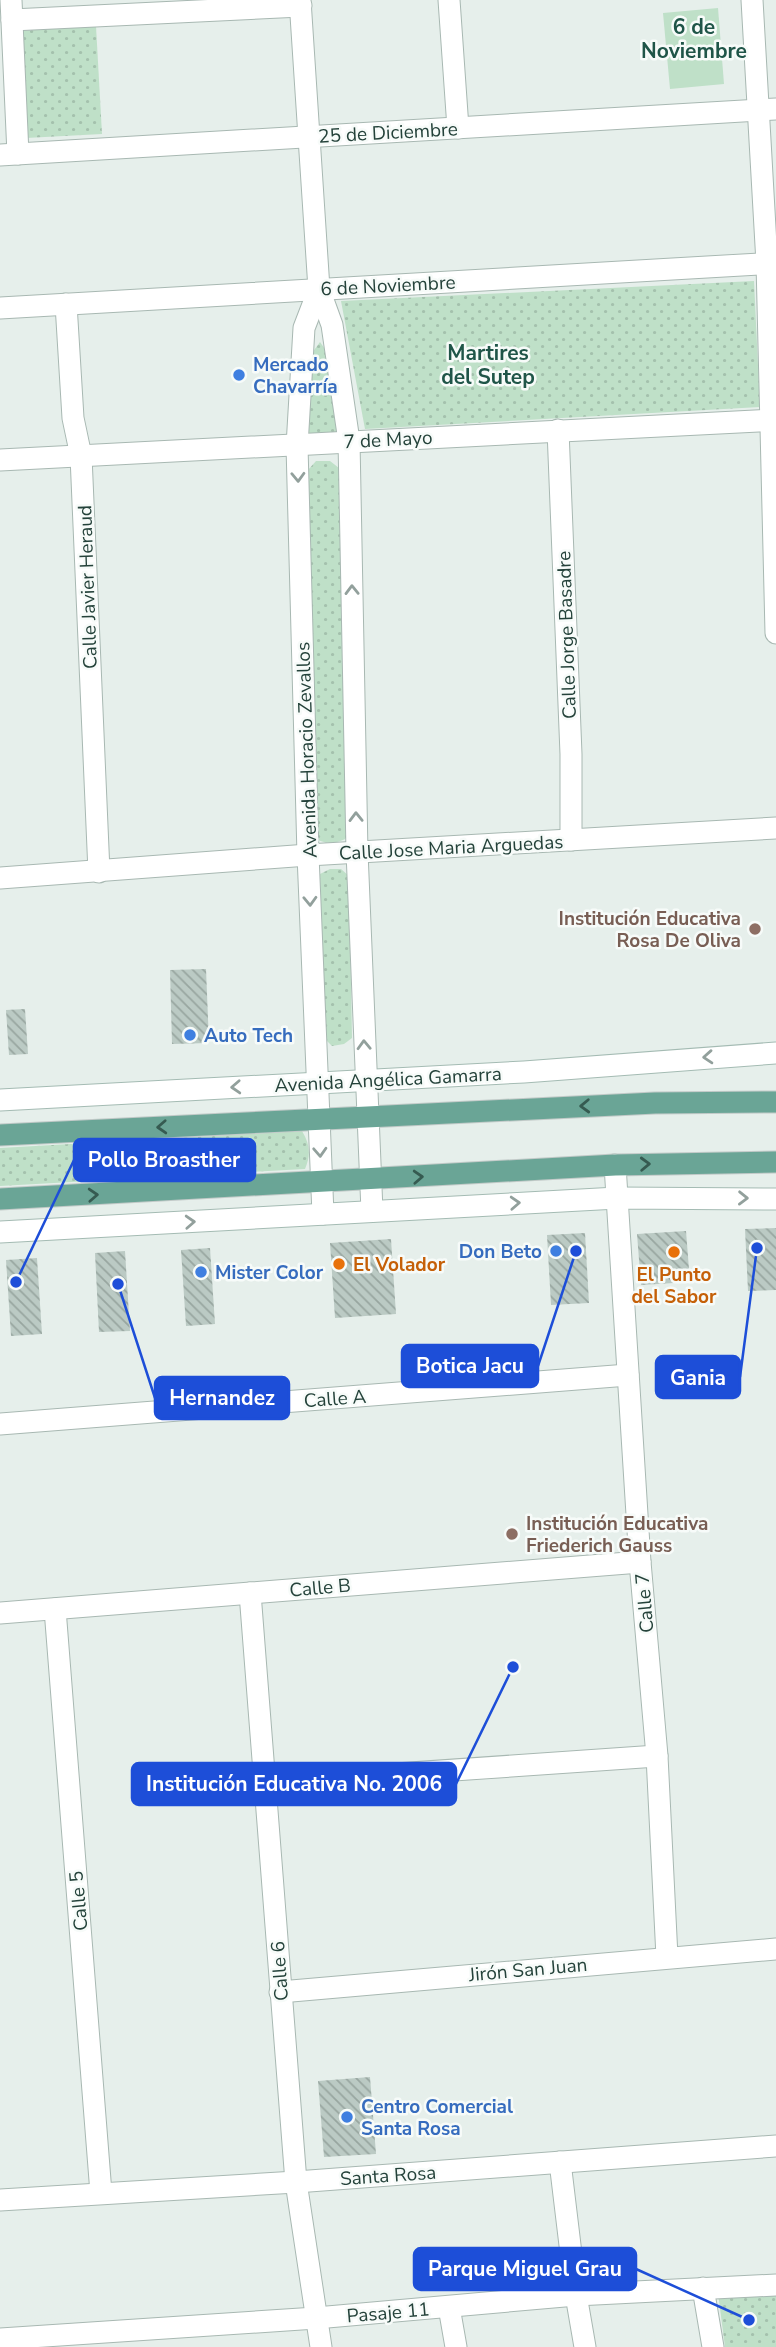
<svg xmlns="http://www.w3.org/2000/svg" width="776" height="2347" font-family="'Nunito Sans',sans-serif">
<defs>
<pattern id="park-dots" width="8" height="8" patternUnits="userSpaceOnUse" patternTransform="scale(1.75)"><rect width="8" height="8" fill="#bfe0c8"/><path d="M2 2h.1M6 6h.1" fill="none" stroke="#a4c1ad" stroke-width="1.8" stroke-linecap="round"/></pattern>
<pattern id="building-back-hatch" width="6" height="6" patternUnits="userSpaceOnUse" patternTransform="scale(1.75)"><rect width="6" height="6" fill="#bbcac4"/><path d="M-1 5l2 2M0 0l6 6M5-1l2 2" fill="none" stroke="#98a6a0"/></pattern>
</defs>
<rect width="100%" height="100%" fill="#e6efeb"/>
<polygon fill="#bfe0c8" points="718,8 724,84 670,89 663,13"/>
<g fill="url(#park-dots)">
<polygon points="96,26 102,134 26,138 19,31"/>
<polygon points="754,281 760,407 365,429 341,301"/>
<polygon points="320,342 327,352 341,437 306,438 312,353"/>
<path d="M316 461H330L339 468 349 837C338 843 330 845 318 840L308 470Z"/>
<polygon points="330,869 341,869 349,876 352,1038 344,1044 332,1046 324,1038 320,874"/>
<path d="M302 1131C310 1144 311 1155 305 1169L0 1186V1148Z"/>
<polygon points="776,2289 776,2347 725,2347 718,2293"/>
</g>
<g fill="url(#building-back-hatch)">
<polygon points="206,969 209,1043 172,1044 170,970"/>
<polygon points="25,1009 28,1054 9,1055 6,1010"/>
<polygon points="776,1228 776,1290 748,1291 745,1229"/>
<polygon points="686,1231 690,1282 641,1285 637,1234"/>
<polygon points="585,1233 589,1303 551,1305 547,1235"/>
<polygon points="391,1239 396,1314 335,1318 330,1243"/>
<polygon points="210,1248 215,1324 186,1326 181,1250"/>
<polygon points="125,1251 130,1331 99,1332 95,1253"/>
<polygon points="37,1258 42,1334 11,1336 6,1260"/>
<polygon points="370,2077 376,2154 324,2157 318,2081"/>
</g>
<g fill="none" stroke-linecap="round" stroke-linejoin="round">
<defs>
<g id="street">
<polyline points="11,0 18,154"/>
<polyline points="300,0 319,289 332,325 349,441 357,852 372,1211"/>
<polyline points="449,0 458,128"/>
<polyline points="752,0 767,263 776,633"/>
<polyline points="12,20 301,6"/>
<polyline points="0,155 776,109"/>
<polyline points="319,289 304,328 297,446 308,855 323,1214"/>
<polyline points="66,304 73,418 81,456 99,872"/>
<polyline points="0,308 776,263"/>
<polyline points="558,430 571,754 571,840"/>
<polyline points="0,460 776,420"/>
<polyline points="0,878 308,855 776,828"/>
<polyline points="615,1165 640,1562 657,1756 667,1957"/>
<polyline points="0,1424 628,1375"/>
<polyline points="250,1593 296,2182 321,2347"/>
<polyline points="55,1609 101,2193"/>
<polyline points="0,1613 640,1562"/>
<polyline points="266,1783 657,1756"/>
<polyline points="280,1992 776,1949"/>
<polyline points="560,2162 576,2295 585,2347"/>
<polyline points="0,2200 296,2182 776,2146"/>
<polyline points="703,2288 713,2347"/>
<polyline points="449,2307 456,2347"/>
<polyline points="0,2339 316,2318 576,2295 776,2285"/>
</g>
<g id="secondary">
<polyline points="0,1100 524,1072 776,1053"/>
<polyline points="0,1232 617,1198 776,1199"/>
</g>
<g id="primary">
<polyline points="0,1135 655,1103 776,1102"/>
<polyline points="0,1199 615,1165 776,1162"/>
</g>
</defs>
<use href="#street" stroke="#a8b8b2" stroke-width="23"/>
<use href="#secondary" stroke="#a4bbb3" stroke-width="23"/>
<use href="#primary" stroke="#c2cac8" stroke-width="23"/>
<use href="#street" stroke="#fff" stroke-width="21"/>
<use href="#secondary" stroke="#fff" stroke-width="21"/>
<use href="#primary" stroke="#6aa596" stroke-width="21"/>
</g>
<defs><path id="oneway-chevron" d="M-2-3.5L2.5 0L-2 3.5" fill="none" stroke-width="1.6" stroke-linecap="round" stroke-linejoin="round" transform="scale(1.75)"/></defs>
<g stroke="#92a09c">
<use href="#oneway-chevron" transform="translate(298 477) rotate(88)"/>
<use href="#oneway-chevron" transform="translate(352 590) rotate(-91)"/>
<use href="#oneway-chevron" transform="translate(356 817) rotate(-91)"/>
<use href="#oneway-chevron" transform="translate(310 901) rotate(88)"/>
<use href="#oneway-chevron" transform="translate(364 1045) rotate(-92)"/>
<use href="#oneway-chevron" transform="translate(708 1057) rotate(176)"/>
<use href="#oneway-chevron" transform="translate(236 1087) rotate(177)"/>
<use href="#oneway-chevron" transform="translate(320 1152) rotate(87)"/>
<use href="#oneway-chevron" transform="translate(743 1198) rotate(1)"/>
<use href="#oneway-chevron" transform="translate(515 1203) rotate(-3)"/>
<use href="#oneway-chevron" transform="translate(190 1222) rotate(-3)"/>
</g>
<g stroke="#365b51">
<use href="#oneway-chevron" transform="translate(585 1106) rotate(178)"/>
<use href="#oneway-chevron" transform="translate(162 1127) rotate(177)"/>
<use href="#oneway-chevron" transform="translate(645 1164) rotate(-2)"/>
<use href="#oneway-chevron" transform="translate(418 1177) rotate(-3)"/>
<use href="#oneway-chevron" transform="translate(93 1195) rotate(-3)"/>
</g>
<g fill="#3f7fe0" stroke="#f7fbf9" stroke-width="2.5">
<circle cx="239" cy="375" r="7"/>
<circle cx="190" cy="1035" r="7"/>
<circle cx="556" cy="1251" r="7"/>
<circle cx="201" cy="1272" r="7"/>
<circle cx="347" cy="2117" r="7"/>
</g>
<g fill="#8d6e63" stroke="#f7fbf9" stroke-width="2.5">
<circle cx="755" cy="929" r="7"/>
<circle cx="512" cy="1534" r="7"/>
</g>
<g fill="#e8710a" stroke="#f7fbf9" stroke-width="2.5">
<circle cx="674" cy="1252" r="7"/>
<circle cx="339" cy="1264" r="7"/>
</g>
<g text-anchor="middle" stroke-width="5" stroke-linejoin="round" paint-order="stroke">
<g font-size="19" fill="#24423a" stroke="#f7fbf9">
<text transform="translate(388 132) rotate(-3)" y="7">25 de Diciembre</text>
<text transform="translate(388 285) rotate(-3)" y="7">6 de Noviembre</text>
<text transform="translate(388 439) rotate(-3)" y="7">7 de Mayo</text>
<text transform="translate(87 587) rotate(-92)" y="7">Calle Javier Heraud</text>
<text transform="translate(566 635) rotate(-92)" y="7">Calle Jorge Basadre</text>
<text transform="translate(306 750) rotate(-92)" y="7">Avenida Horacio Zevallos</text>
<text transform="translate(451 847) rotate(-3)" y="7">Calle Jose Maria Arguedas</text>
<text transform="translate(388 1079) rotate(-3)" y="7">Avenida Angélica Gamarra</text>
<text transform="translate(335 1398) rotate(-4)" y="7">Calle A</text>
<text transform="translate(320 1587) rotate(-5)" y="7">Calle B</text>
<text transform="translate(644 1603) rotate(-95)" y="7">Calle 7</text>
<text transform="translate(78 1901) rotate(-95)" y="7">Calle 5</text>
<text transform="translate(528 1969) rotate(-5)" y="7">Jirón San Juan</text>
<text transform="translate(279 1971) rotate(-94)" y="7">Calle 6</text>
<text transform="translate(388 2175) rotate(-4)" y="7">Santa Rosa</text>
<text transform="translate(388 2312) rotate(-5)" y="7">Pasaje 11</text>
</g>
<g font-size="19" font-weight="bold" fill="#366cbe" stroke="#f7fbf9" text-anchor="start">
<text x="253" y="371">Mercado<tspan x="253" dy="22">Chavarría</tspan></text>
<text x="204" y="1042">Auto Tech</text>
<text x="542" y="1258" text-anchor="end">Don Beto</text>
<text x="215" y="1279">Mister Color</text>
<text x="361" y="2113">Centro Comercial<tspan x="361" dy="22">Santa Rosa</tspan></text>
</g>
<g font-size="19" font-weight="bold" fill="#785e54" stroke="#f7fbf9" text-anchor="end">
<text x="741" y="925">Institución Educativa<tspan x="741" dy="22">Rosa De Oliva</tspan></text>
<text x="526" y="1530" text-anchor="start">Institución Educativa<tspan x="526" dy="22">Friederich Gauss</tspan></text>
</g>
<g font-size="19" font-weight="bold" fill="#c56008" stroke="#f7fbf9" text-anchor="start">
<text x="353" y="1271">El Volador</text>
<text x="674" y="1281" text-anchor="middle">El Punto<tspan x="674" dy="22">del Sabor</tspan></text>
</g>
<g font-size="21" font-weight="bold" fill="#1f5548" stroke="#f7fbf9">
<text x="694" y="34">6 de<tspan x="694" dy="24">Noviembre</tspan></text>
<text x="488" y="360">Martires<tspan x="488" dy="24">del Sutep</tspan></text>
</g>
</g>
<path fill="none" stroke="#1d4ed8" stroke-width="2.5" d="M16 1282L74 1160M576 1251L538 1366M757 1248L740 1377M118 1284L155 1398M513 1667L456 1784M749 2320L636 2269"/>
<g fill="#1d4ed8" stroke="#f7fbf9" stroke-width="2.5">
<circle cx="16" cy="1282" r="7"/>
<circle cx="576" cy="1251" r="7"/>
<circle cx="757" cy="1248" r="7"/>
<circle cx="118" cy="1284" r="7"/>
<circle cx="513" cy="1667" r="7"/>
<circle cx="749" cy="2320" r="7"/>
</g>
<g fill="#1d4ed8" stroke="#1d4ed8" stroke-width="2.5">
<rect x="74" y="1139" width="181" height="42" rx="7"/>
<rect x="402" y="1345" width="136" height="42" rx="7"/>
<rect x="656" y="1356" width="84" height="42" rx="7"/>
<rect x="155" y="1377" width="134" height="42" rx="7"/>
<rect x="132" y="1763" width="324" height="42" rx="7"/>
<rect x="414" y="2248" width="222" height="42" rx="7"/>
</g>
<g font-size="21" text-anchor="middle" font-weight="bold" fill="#fff">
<text x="164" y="1167">Pollo Broasther</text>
<text x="470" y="1373">Botica Jacu</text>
<text x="698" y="1385">Gania</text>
<text x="222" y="1405">Hernandez</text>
<text x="294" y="1791">Institución Educativa No. 2006</text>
<text x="525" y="2276">Parque Miguel Grau</text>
</g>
</svg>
